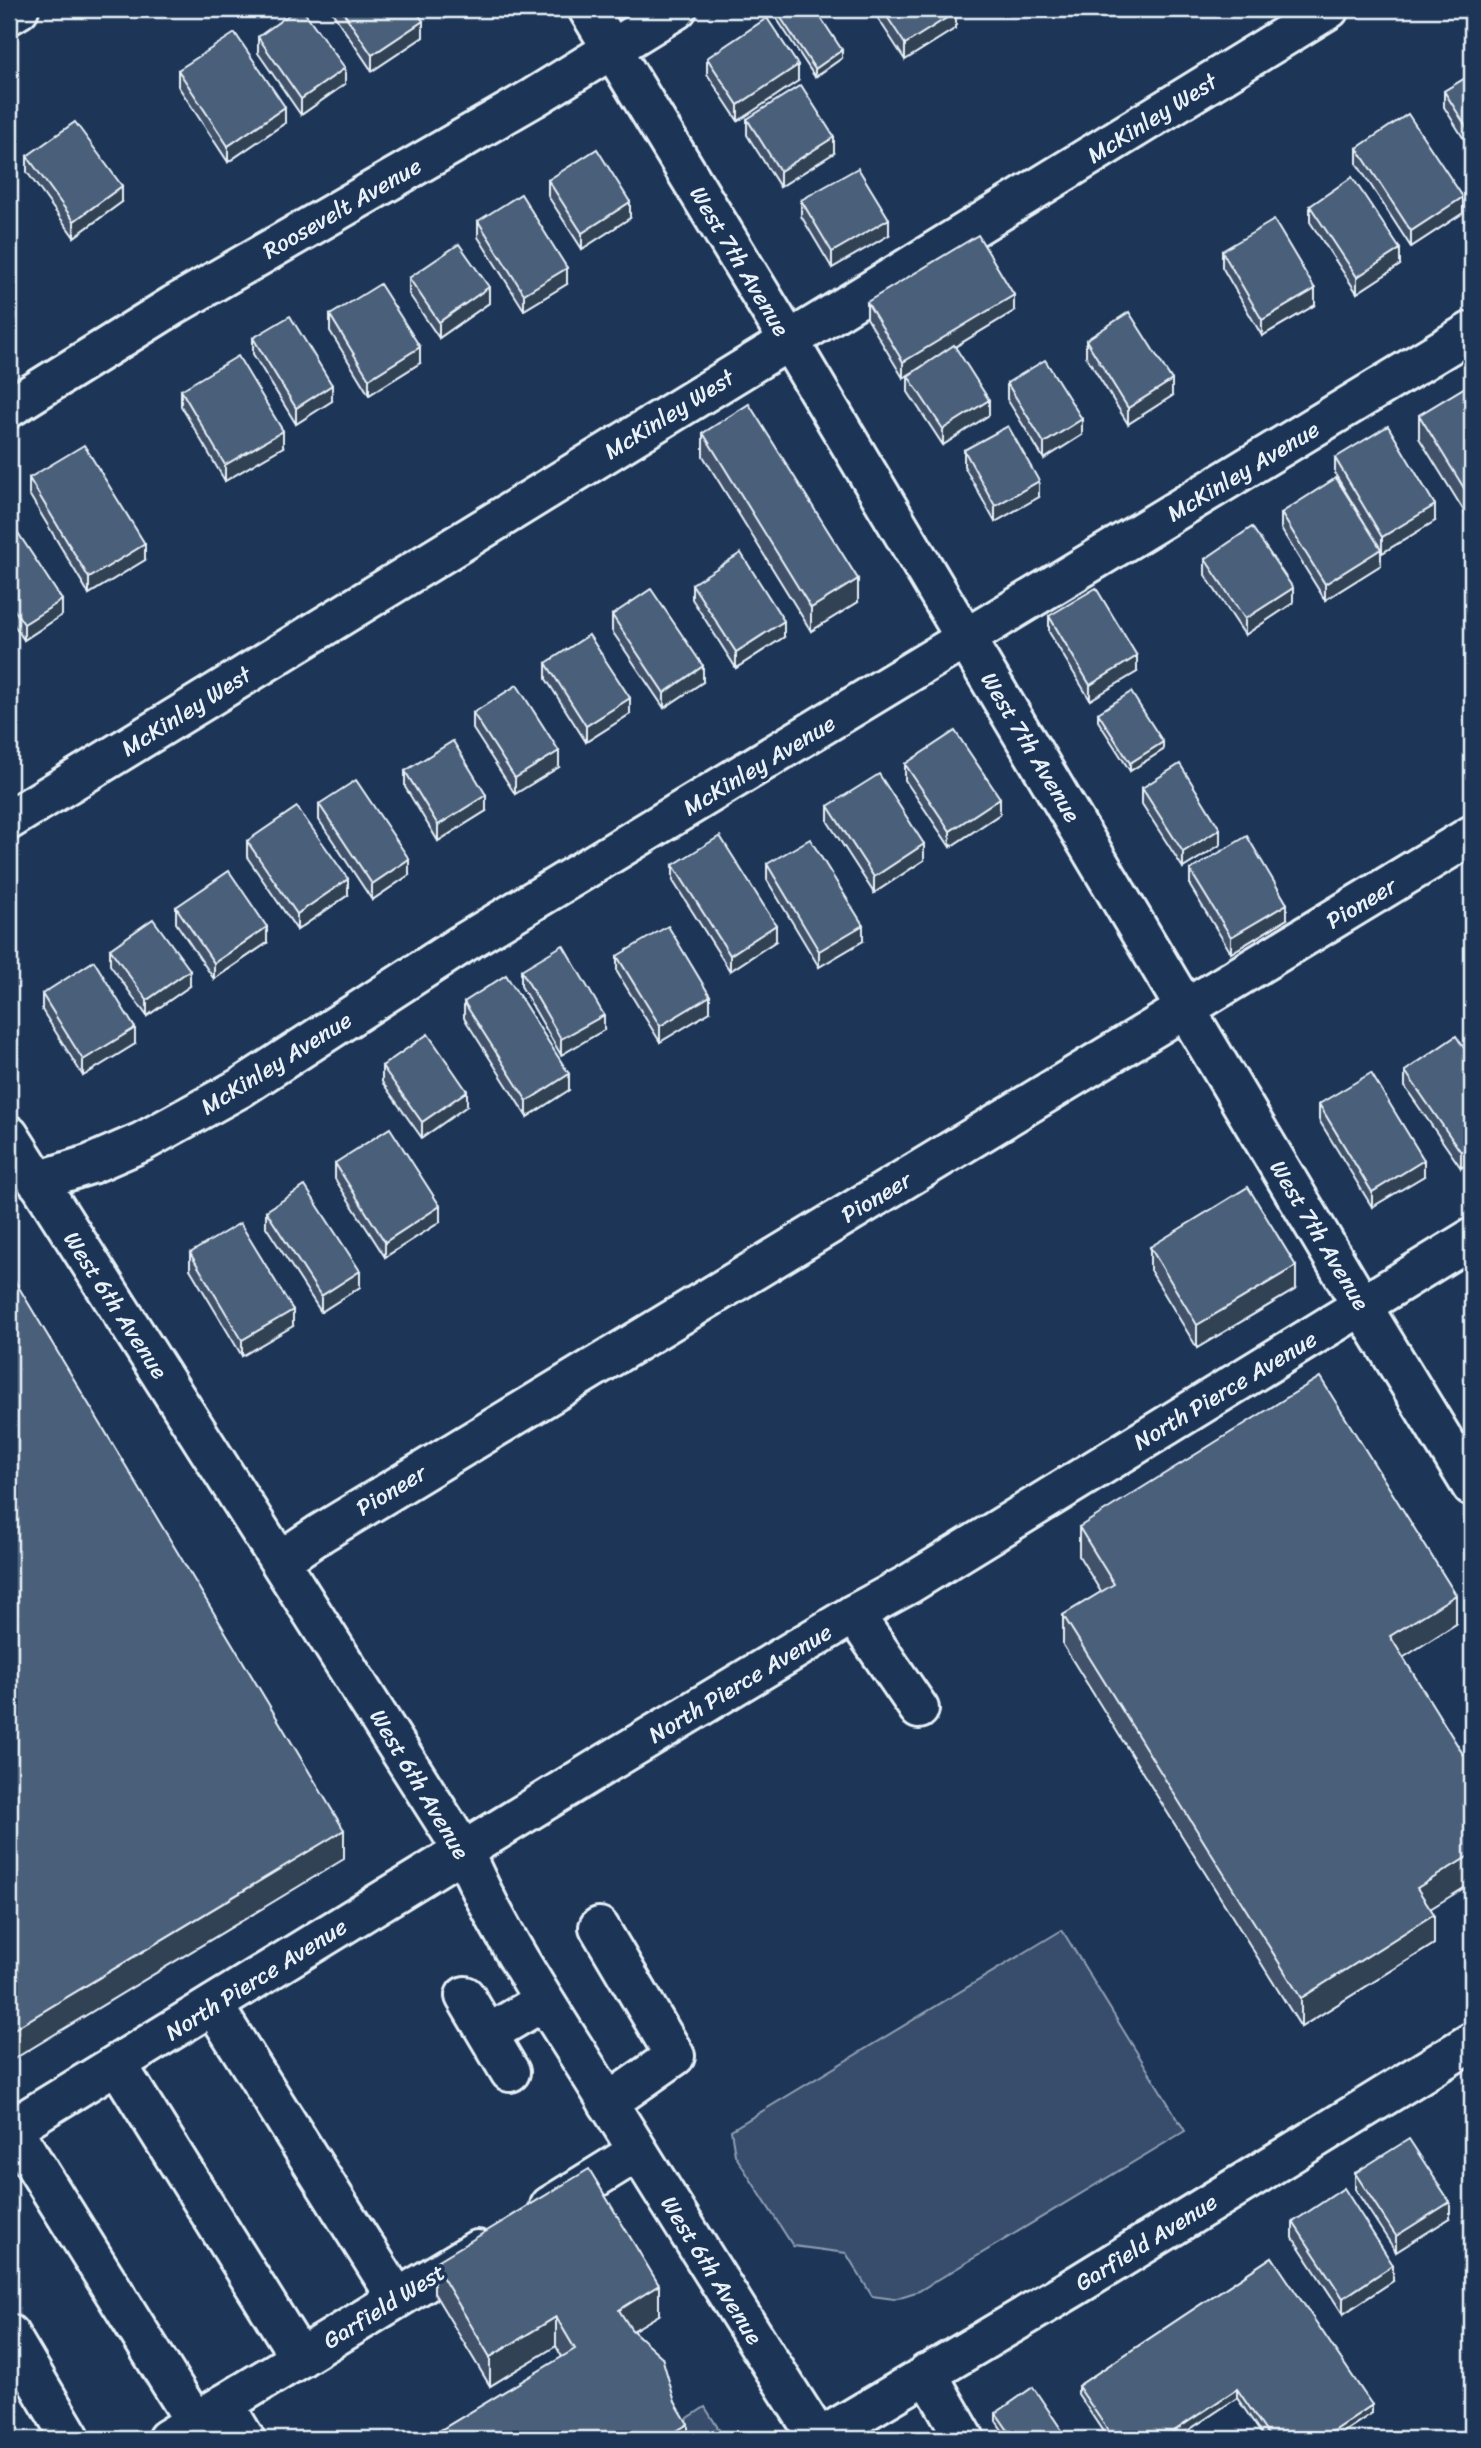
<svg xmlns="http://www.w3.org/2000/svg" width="1481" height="2448" font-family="Sriracha,sans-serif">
<rect width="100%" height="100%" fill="#1d3557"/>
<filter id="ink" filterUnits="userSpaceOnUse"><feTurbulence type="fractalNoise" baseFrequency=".0143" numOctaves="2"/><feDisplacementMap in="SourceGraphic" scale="14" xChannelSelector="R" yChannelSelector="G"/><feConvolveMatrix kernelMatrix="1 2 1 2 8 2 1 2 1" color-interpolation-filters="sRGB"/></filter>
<g filter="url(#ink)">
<g fill="#374d6c" stroke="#909fb2" stroke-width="2">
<polygon points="1062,1930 1185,2131 919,2291 894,2299 872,2296 846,2253 793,2246 735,2155 731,2130"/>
<polygon points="705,2407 725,2439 680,2439 674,2427"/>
</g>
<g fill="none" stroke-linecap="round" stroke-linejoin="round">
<defs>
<g id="minor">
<polyline points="588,9 789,341 1362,1306 1472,1487"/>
<polyline points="9,15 19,9"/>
<polyline points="9,408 174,305 533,98 677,9"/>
<polyline points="9,820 1329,9"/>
<path d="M9 1135 464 1852C501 1940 557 2019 607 2101 677 2214 747 2327 819 2439"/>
<polyline points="37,1181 91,1164 142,1142 240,1088 462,944 1472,331"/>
<polyline points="281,1560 321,1533 1472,835"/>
<polyline points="854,1614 919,1709"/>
<polyline points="599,1927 675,2056 608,2103"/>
<polyline points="465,1996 510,2072"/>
<polyline points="213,2005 397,2298"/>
<polyline points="488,2034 544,2001"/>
<polyline points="117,2064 300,2358"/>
<polyline points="12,2128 195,2422"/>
<polyline points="9,2130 605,1764 854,1614 909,1584 1472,1238"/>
<polyline points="550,2206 637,2152"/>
<polyline points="9,2334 71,2439"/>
<polyline points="927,2373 965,2439"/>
<polyline points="224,2404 245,2439"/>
<polyline points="167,2439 477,2250"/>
<polyline points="818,2439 1074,2287 1472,2042"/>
</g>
</defs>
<use href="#minor" stroke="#e8f1f8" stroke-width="44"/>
<use href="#minor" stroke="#1d3557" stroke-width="38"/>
</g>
<g fill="#3f5169" stroke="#e8f1f8" stroke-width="2">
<polygon points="330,9 415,9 423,37 372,71"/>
<polygon points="439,9 458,9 445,18"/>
<polygon points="775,9 842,58 815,77 775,16"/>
<polygon points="872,9 954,9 956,28 905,60"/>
<polygon points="258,37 345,84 301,115 258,53"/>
<polygon points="707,58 798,81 738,121 707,74"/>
<polygon points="178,70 285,123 228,162 178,86"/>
<polygon points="1472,74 1472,152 1444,107 1444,91"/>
<polygon points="747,119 834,153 780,187 747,135"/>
<polygon points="1357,148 1463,213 1411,247 1357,164"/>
<polygon points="27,156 122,202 74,237 27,172"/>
<polygon points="548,180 630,218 582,249 548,196"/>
<polygon points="801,200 889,235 832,268 801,216"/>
<polygon points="1310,206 1400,265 1357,293 1310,222"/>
<polygon points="478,221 567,284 524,310 478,237"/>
<polygon points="1222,251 1315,305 1262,336 1222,267"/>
<polygon points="409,278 489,303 439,338 409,294"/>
<polygon points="867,302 1014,311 955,347 989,415 943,445 908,392 908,376 918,369 903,378 867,318"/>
<polygon points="330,315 420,363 369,395 330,331"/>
<polygon points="253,338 332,401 296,424 253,354"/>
<polygon points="1086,340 1172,396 1128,424 1086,356"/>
<polygon points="1007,383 1082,435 1044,459 1007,399"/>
<polygon points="1472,383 1472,524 1419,438 1419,415"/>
<polygon points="181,390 283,447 225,481 181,406"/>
<polygon points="703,433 858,602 811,631 703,456"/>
<polygon points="964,450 1039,497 995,522 964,466"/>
<polygon points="1335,458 1435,521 1382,553 1381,550 1381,565 1325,600 1281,529 1281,513 1364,522 1335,474"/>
<polygon points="29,478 145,560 89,594 29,494"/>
<polygon points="9,519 62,615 24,640 9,617"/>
<polygon points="1205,559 1293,603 1245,635 1205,575"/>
<polygon points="692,584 784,637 736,668 692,599"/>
<polygon points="612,615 703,682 664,708 612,631"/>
<polygon points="1049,616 1137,672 1090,700 1049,632"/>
<polygon points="546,663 630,714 586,742 546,679"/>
<polygon points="473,713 559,767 515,794 473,729"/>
<polygon points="1098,713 1163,750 1130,771 1098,721"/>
<polygon points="905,764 1000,814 950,847 905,780"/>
<polygon points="405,771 486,811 438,841 405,787"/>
<polygon points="1142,788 1220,845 1183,868 1142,804"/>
<polygon points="319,804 409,875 372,900 319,820"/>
<polygon points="828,806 924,860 874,893 828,822"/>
<polygon points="247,841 348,895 297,930 247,857"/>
<polygon points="767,864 863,941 819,967 767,880"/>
<polygon points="673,865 776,941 730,971 673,881"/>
<polygon points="1190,870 1287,919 1231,953 1190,886"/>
<polygon points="176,907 267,943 214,979 176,923"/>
<polygon points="110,949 190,986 147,1016 110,965"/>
<polygon points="617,956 710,1012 660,1042 617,972"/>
<polygon points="521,970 604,1030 561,1055 521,986"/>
<polygon points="42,994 135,1044 83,1076 42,1010"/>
<polygon points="464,1002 569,1090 527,1117 464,1018"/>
<polygon points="1472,1060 1472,1160 1461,1168 1405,1087 1405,1071"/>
<polygon points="382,1066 467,1106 422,1138 382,1082"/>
<polygon points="1319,1104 1424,1176 1372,1207 1319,1120"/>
<polygon points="335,1163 440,1222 385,1257 335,1179"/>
<polygon points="266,1211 360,1287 321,1312 266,1227"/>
<polygon points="1150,1247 1296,1289 1197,1348 1150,1270"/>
<polygon points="190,1253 293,1326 242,1356 190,1269"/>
<polygon points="1472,1313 1472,1333 1470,1330 1470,1314"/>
<polygon points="1079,1527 1456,1624 1403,1657 1434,1944 1301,2027 1063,1645 1063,1615 1101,1592 1079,1556"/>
<polygon points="1355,2173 1450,2218 1396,2252 1355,2189"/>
<polygon points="1293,2222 1393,2281 1343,2314 1293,2238"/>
<polygon points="1272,2257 1372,2413 1333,2439 1265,2439 1237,2398 1175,2439 1108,2439 1078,2394 1078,2386"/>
<polygon points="434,2263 659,2315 632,2331 675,2402 688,2439 426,2439 562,2357 556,2346 490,2386 434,2293"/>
<polygon points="996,2413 1063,2439 1008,2439 996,2421"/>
</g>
<g fill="#334255" stroke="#e8f1f8" stroke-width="2">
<polygon points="445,9 458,9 445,18"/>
<polygon points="956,12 956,28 905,60 905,44"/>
<polygon points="423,21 423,37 372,71 372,55"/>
<polygon points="842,50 842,58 815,77 815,69"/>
<polygon points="798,65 798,81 738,121 738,105"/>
<polygon points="345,68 345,84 301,115 301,99"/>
<polygon points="285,107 285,123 228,162 228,146"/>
<polygon points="834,137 834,153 780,187 780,171"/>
<polygon points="122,186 122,202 74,237 74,221"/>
<polygon points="1463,197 1463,213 1411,247 1411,231"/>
<polygon points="630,202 630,218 582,249 582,233"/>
<polygon points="889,219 889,235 832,268 832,252"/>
<polygon points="1400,249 1400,265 1357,293 1357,277"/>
<polygon points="567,268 567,284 524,310 524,294"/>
<polygon points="489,287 489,303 439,338 439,322"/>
<polygon points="1315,289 1315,305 1262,336 1262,320"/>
<polygon points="1014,295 1014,311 903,378 903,362"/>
<polygon points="420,347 420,363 369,395 369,379"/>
<polygon points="1172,380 1172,396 1128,424 1128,408"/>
<polygon points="332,385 332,401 296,424 296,408"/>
<polygon points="989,400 989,415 943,445 943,429"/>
<polygon points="1082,419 1082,435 1044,459 1044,443"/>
<polygon points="283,431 283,447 225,481 225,465"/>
<polygon points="1039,481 1039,497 995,522 995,506"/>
<polygon points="1435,505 1435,521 1382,553 1382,537"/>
<polygon points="145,544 145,560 89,594 89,578"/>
<polygon points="1381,549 1381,565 1325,600 1325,584"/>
<polygon points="858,579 858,602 811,631 811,608"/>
<polygon points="1293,588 1293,603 1245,635 1245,619"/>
<polygon points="62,600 62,615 24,640 24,624"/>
<polygon points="784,621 784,637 736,668 736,652"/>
<polygon points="1137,656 1137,672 1090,700 1090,685"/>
<polygon points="703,666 703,682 664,708 664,693"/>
<polygon points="630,698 630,714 586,742 586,726"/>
<polygon points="1163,742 1163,750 1130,771 1130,763"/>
<polygon points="559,751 559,767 515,794 515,778"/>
<polygon points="486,795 486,811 438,841 438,825"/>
<polygon points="1000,798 1000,814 950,847 950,831"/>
<polygon points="1220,829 1220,845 1183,868 1183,852"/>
<polygon points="924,844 924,860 874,893 874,877"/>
<polygon points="409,859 409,875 372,900 372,884"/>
<polygon points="348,879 348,895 297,930 297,914"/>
<polygon points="1287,904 1287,919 1231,953 1231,937"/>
<polygon points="776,925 776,941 730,971 730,955"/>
<polygon points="863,925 863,941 819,967 819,951"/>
<polygon points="267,927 267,943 214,979 214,963"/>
<polygon points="190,970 190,986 147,1016 147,1000"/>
<polygon points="710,996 710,1012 660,1042 660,1026"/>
<polygon points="604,1015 604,1030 561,1055 561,1039"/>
<polygon points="135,1028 135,1044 83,1076 83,1060"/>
<polygon points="569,1074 569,1090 527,1117 527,1101"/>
<polygon points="467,1091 467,1106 422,1138 422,1122"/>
<polygon points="1472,1144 1472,1160 1461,1168 1461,1152"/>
<polygon points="1424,1160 1424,1176 1372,1207 1372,1192"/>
<polygon points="440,1206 440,1222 385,1257 385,1242"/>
<polygon points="1296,1266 1296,1289 1197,1348 1197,1325"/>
<polygon points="360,1271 360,1287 321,1312 321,1296"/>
<polygon points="293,1310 293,1326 242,1356 242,1340"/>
<polygon points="1456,1595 1456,1624 1390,1666 1390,1636"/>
<polygon points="344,1830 344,1859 9,2062 9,2032"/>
<polygon points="1472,1854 1472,1883 1417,1917 1417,1888"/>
<polygon points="1434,1914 1434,1944 1301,2027 1301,1998"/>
<polygon points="1450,2202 1450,2218 1396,2252 1396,2236"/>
<polygon points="1393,2265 1393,2281 1343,2314 1343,2298"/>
<polygon points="659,2285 659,2315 619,2339 619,2310"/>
<polygon points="556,2317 556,2346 490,2386 490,2357"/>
<polygon points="1237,2389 1237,2398 1175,2439 1162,2439"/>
<polygon points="1372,2405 1372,2413 1333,2439 1321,2439"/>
<polygon points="688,2424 688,2439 663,2439"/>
<polygon points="1063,2432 1063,2439 1052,2439"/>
</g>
<g fill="#495e7a" stroke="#e8f1f8" stroke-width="2">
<polygon points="297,9 302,9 345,68 301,99 258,37"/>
<polygon points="341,9 415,9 423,21 372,55"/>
<polygon points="775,9 815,9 842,50 815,69"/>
<polygon points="882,9 954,9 956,12 905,44"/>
<polygon points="767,18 798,65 738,105 707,58"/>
<polygon points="235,33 285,107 228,146 178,70"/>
<polygon points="1472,74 1472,136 1444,91"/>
<polygon points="801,85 834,137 780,171 747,119"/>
<polygon points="1408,114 1463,197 1411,231 1357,148"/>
<polygon points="75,122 122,186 74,221 27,156"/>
<polygon points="597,149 630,202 582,233 548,180"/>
<polygon points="858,168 889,219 832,252 801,200"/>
<polygon points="1352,177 1400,249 1357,277 1310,206"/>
<polygon points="521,194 567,268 524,294 478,221"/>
<polygon points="1274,220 1315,289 1262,320 1222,251"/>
<polygon points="978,235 1014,295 903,362 867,302"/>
<polygon points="459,244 489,287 439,322 409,278"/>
<polygon points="380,284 420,347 369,379 330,315"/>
<polygon points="1129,312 1172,380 1128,408 1086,340"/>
<polygon points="290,316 332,385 296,408 253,338"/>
<polygon points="954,345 989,400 943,429 908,376"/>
<polygon points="238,356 283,431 225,465 181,390"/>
<polygon points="1045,360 1082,419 1044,443 1007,383"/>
<polygon points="1472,383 1472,501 1419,415"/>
<polygon points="749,404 858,579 811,608 703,433"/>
<polygon points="1008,426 1039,481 995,506 964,450"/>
<polygon points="1388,426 1435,505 1382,537 1335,458"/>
<polygon points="84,445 145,544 89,578 29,478"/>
<polygon points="1336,478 1381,549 1325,584 1281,513"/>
<polygon points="9,519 62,600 24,624 9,602"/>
<polygon points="1252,527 1293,588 1245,619 1205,559"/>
<polygon points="741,553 784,621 736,652 692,584"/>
<polygon points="1096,588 1137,656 1090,685 1049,616"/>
<polygon points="651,589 703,666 664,693 612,615"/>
<polygon points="589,635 630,698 586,726 546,663"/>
<polygon points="517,685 559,751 515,778 473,713"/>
<polygon points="1131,692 1163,742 1130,763 1098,713"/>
<polygon points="955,731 1000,798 950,831 905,764"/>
<polygon points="453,741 486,795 438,825 405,771"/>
<polygon points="1180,764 1220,829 1183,852 1142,788"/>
<polygon points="879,774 924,844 874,877 828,806"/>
<polygon points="356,780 409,859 372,884 319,804"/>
<polygon points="297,807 348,879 297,914 247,841"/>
<polygon points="720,836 776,925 730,955 673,865"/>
<polygon points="1247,836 1287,904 1231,937 1190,870"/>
<polygon points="810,839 863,925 819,951 767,864"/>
<polygon points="229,871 267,927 214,963 176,907"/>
<polygon points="153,919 190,970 147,1000 110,949"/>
<polygon points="668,926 710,996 660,1026 617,956"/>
<polygon points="563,945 604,1015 561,1039 521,970"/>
<polygon points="94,961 135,1028 83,1060 42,994"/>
<polygon points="506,975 569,1074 527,1101 464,1002"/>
<polygon points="428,1034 467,1091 422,1122 382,1066"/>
<polygon points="1456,1036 1472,1060 1472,1144 1461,1152 1405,1071"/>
<polygon points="1371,1073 1424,1160 1372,1192 1319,1104"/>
<polygon points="390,1128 440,1206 385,1242 335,1163"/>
<polygon points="305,1186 360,1271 321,1296 266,1211"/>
<polygon points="1248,1187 1296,1266 1197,1325 1150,1247"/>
<polygon points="240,1223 293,1310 242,1340 190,1253"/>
<polygon points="9,1271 344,1830 9,2032"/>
<polygon points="1320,1377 1456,1595 1390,1636 1463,1754 1472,1748 1472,1854 1417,1888 1434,1914 1301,1998 1063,1615 1114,1584 1079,1527"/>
<polygon points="1409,2139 1450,2202 1396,2236 1355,2173"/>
<polygon points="589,2169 659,2285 619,2310 631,2329 662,2357 675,2402 688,2424 663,2439 625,2439 624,2438 622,2439 426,2439 575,2349 556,2317 490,2357 434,2263"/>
<polygon points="1344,2188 1393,2265 1343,2298 1293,2222"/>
<polygon points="1272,2257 1372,2405 1321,2439 1271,2439 1237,2389 1162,2439 1114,2439 1078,2386"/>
<polygon points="1033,2387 1063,2432 1052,2439 1014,2439 996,2413"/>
</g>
</g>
<g text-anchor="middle" stroke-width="7" stroke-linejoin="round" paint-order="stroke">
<g font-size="23" fill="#e8f1f8" stroke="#1d3557">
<text transform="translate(1152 118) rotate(-32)" y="8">McKinley West</text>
<text transform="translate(342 208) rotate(-30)" y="8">Roosevelt Avenue</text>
<text transform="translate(740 261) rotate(59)" y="8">West 7th Avenue</text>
<text transform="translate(669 414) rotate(-32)" y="8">McKinley West</text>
<text transform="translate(1243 471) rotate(-31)" y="8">McKinley Avenue</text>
<text transform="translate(186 711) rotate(-32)" y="8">McKinley West</text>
<text transform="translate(1031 747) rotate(59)" y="8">West 7th Avenue</text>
<text transform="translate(759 765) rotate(-31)" y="8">McKinley Avenue</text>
<text transform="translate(1361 903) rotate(-31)" y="8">Pioneer</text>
<text transform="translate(276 1063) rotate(-32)" y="8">McKinley Avenue</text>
<text transform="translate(876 1197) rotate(-31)" y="8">Pioneer</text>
<text transform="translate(1320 1235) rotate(59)" y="8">West 7th Avenue</text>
<text transform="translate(116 1305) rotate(57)" y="8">West 6th Avenue</text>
<text transform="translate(1225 1390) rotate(-31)" y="8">North Pierce Avenue</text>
<text transform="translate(391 1490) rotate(-31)" y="8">Pioneer</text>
<text transform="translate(740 1683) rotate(-31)" y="8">North Pierce Avenue</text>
<text transform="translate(420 1784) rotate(59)" y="8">West 6th Avenue</text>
<text transform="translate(256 1979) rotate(-32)" y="8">North Pierce Avenue</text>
<text transform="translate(1146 2242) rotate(-32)" y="8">Garfield Avenue</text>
<text transform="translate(712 2270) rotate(58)" y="8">West 6th Avenue</text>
<text transform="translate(384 2306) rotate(-32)" y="8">Garfield West</text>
</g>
</g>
<rect width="1481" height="2448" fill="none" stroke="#1d3557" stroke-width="35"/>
<rect x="18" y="18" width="1446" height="2413" fill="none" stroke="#e8f1f8" stroke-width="2.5" filter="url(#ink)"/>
</svg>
